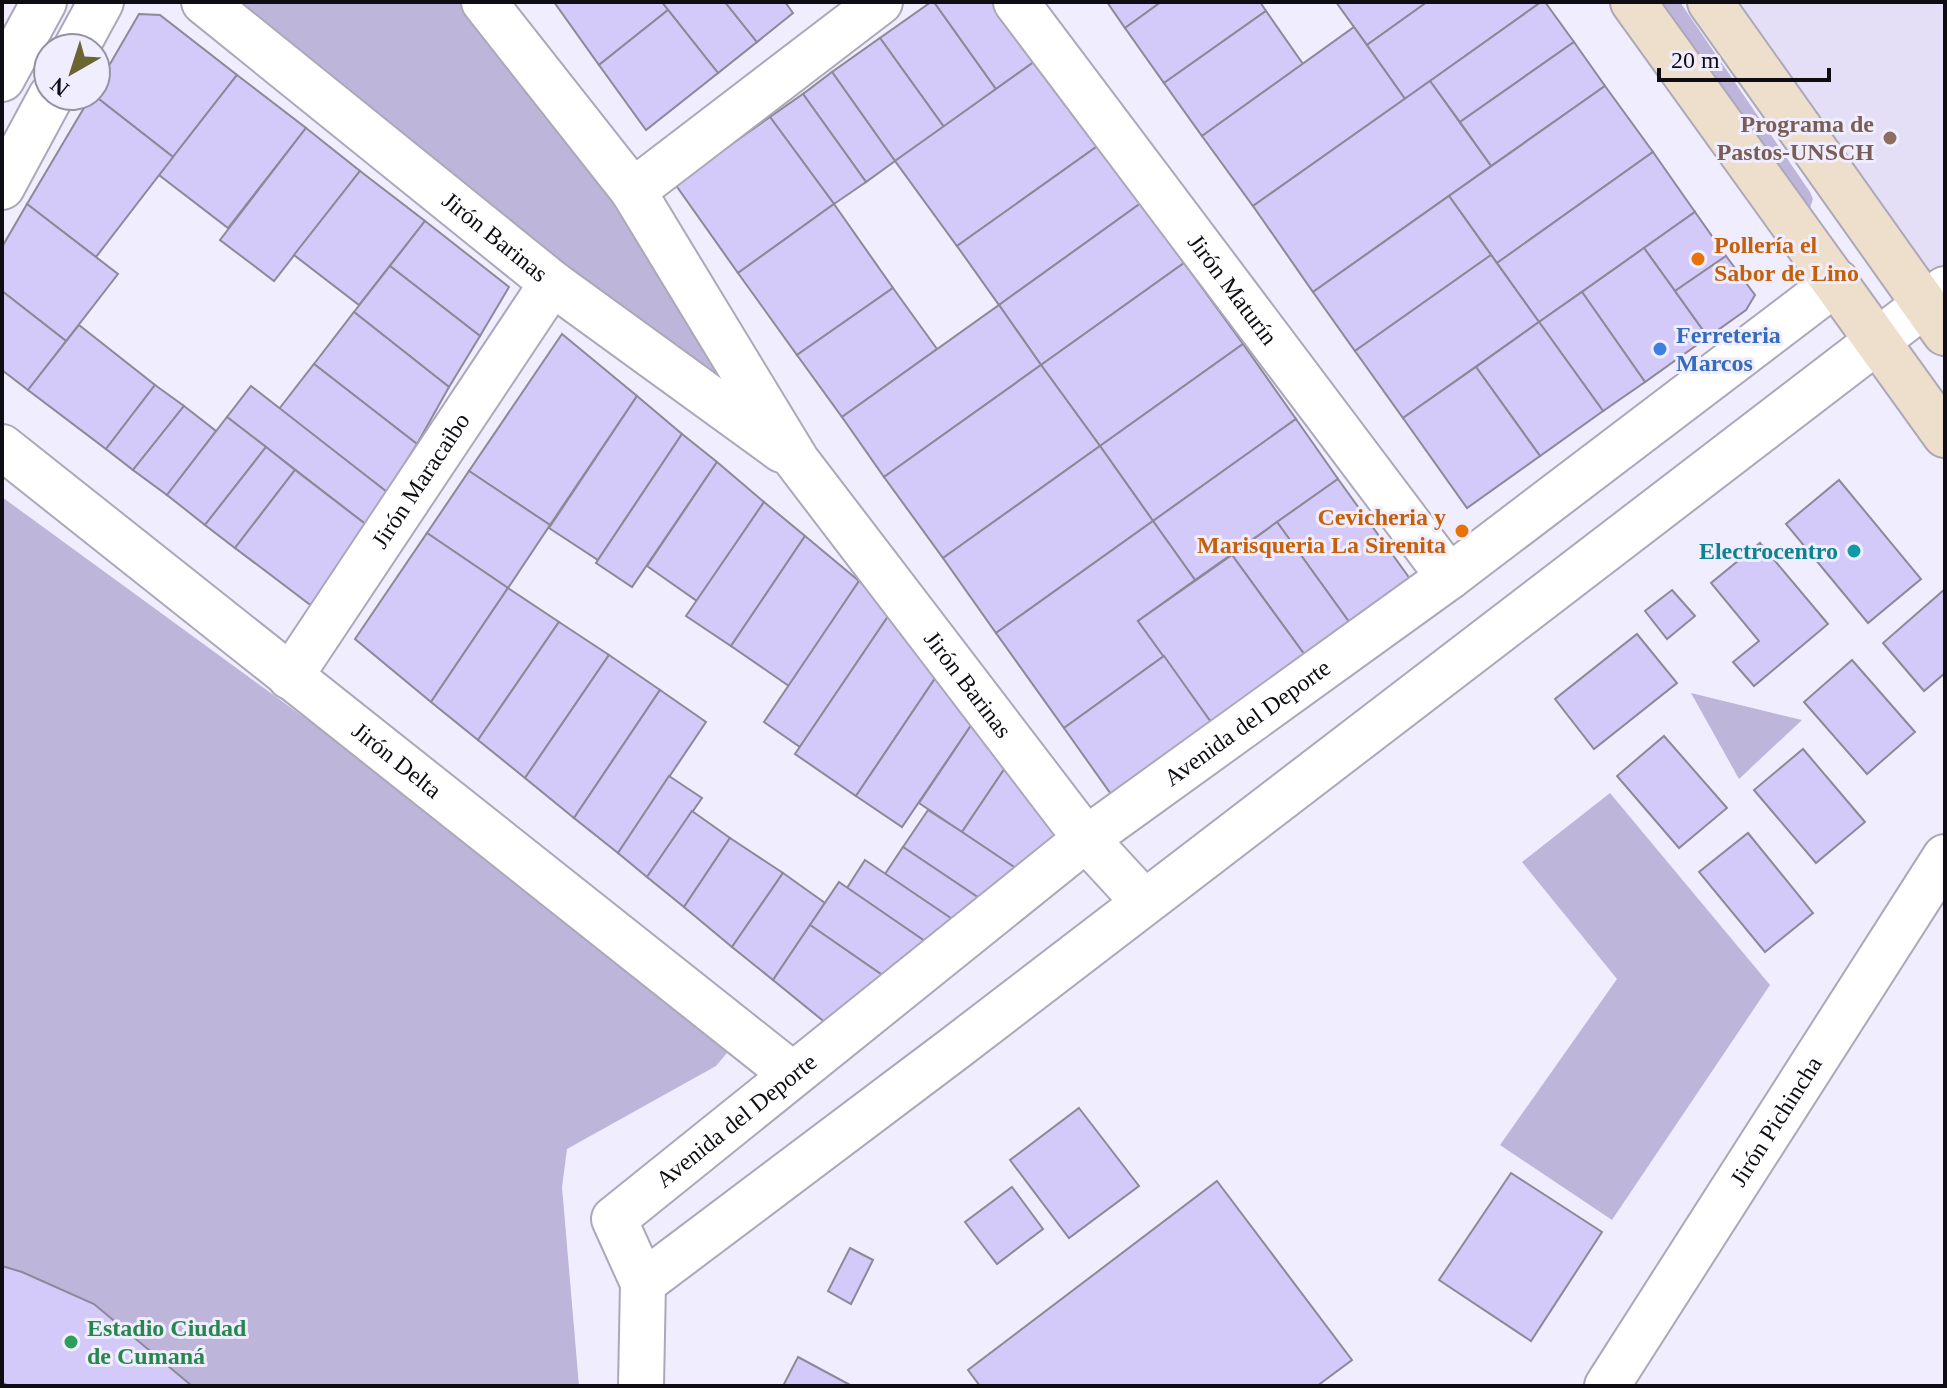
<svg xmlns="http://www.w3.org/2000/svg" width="1947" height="1388" font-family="'Times New Roman',serif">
<rect width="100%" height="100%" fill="#f0edfe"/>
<polygon fill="#e4dff6" points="1738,2 1945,2 1945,273 1936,280"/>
<g fill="#beb5db">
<polygon points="231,2 469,2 632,222 725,355 723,390"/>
<polygon points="1646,2 1680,2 1810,192 1813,199 1809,211"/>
<polygon points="2,497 733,1030 732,1047 716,1066 567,1149 562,1187 579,1386 2,1386"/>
<polygon points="1691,693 1802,720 1739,779"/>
<polygon points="1610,793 1770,985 1612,1220 1500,1145 1617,979 1522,862"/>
</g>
<g fill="#d4cafa" stroke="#8c8998" stroke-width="2">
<polygon points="554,2 662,2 668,10 599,65"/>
<polygon points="662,2 725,2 757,42 718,73"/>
<polygon points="725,2 785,2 793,13 757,42"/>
<polygon points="931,2 934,2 996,89 944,127 880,38"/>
<polygon points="934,2 997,2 1038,59 996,89"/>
<polygon points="1107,2 1161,2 1125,28"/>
<polygon points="1161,2 1260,2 1266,11 1164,83 1125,28"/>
<polygon points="1336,2 1427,2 1367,45"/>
<polygon points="1427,2 1541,2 1405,99 1367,45"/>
<polygon points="1541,2 1545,2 1574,42 1460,122 1430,81"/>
<polygon points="668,10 718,73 646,130 599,65"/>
<polygon points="1266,11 1303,64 1202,136 1164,83"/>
<polygon points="139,14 160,15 237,75 173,157 95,96 96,88"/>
<polygon points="1354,27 1405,99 1253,206 1202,136"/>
<polygon points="880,38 944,127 895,161 832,72"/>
<polygon points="1574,42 1605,86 1491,166 1460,122"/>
<polygon points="1038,59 1099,145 957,246 895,161"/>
<polygon points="832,72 895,161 866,182 803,94"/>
<polygon points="237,75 306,128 228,228 159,175"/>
<polygon points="1430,81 1491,166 1313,292 1253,206"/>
<polygon points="1605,86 1653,152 1497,263 1449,196"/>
<polygon points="803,94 866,182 834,204 770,117"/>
<polygon points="91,96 95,96 173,157 96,257 27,204"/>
<polygon points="770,117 834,204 738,273 675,184"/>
<polygon points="306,128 360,171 274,281 220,240"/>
<polygon points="1099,145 1141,203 999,305 957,246"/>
<polygon points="1653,152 1695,212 1539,322 1497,263"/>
<polygon points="360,171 425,221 359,305 294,255"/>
<polygon points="1449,196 1491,255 1355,351 1313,292"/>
<polygon points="1141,203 1184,263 1041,365 999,305"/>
<polygon points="27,204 118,274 66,341 2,291 2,247"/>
<polygon points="834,204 893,288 797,355 738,273"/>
<polygon points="1695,212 1726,256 1675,291 1644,248"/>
<polygon points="425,221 509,287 480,336 390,266"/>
<polygon points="1644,248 1708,337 1645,382 1582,292"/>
<polygon points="1491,255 1539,322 1403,418 1355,351"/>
<polygon points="1726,256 1755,295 1746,310 1708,337 1675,291"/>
<polygon points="1184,263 1243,344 1100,446 1041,365"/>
<polygon points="390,266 480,336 449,387 354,312"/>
<polygon points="893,288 937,349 842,417 797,355"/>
<polygon points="2,291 66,341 28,390 2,370"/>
<polygon points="1582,292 1645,382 1603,411 1539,322"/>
<polygon points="999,305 1041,365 884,477 842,417"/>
<polygon points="354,312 449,387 417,444 314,364"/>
<polygon points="1539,322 1603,411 1540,456 1476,367"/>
<polygon points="79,325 155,385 106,449 28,390"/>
<polygon points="562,334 637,396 550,525 469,471"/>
<polygon points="1243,344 1296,419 1153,521 1100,446"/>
<polygon points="314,364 417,444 387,492 279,409"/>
<polygon points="1041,365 1100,446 943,558 884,477"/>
<polygon points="1476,367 1540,456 1467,508 1403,418"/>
<polygon points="155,385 184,406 133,470 106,449"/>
<polygon points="251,386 387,492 368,526 227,417"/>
<polygon points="637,396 682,434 598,560 549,528"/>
<polygon points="184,406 216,431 167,495 133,470"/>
<polygon points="227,417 266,447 205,525 167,495"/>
<polygon points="1296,419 1338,479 1195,580 1153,521"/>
<polygon points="682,434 717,462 632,587 596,563"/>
<polygon points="1100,446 1153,521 996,633 943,558"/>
<polygon points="266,447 295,470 235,548 205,525"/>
<polygon points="717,462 764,502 697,601 647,566"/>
<polygon points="295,470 368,526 317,610 235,548"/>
<polygon points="469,471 550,525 508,588 427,533"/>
<polygon points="1338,479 1413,583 1352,626 1277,522"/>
<polygon points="1839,480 1921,579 1868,623 1786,524"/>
<polygon points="764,502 805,536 731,646 686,616"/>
<polygon points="1153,521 1195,580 1138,621 1164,656 1064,728 996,633"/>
<polygon points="1277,522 1352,626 1307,658 1232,555"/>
<polygon points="427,533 508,588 431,702 355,639"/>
<polygon points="805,536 859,581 789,686 731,646"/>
<polygon points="1760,543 1828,624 1754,686 1733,662 1759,641 1711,583"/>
<polygon points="1232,555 1307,658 1213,725 1138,621"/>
<polygon points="859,581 893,609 800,747 764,722"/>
<polygon points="508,588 559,622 478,740 431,702"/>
<polygon points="1945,589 1945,673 1924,691 1883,643"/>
<polygon points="1672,590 1695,616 1667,639 1645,611"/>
<polygon points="893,609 940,671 856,796 795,754"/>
<polygon points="559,622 609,655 525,778 478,740"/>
<polygon points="1637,634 1677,683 1594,749 1555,699"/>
<polygon points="609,655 660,690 574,818 525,778"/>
<polygon points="1164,656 1213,725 1113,797 1064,728"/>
<polygon points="1852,660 1915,732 1867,774 1804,702"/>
<polygon points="940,671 976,718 902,827 856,796"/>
<polygon points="660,690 706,722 618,853 574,818"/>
<polygon points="976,718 1009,762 962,832 919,803"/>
<polygon points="1664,736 1727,808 1679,848 1617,776"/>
<polygon points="1803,749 1865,822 1816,863 1754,790"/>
<polygon points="1009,762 1063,833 1026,875 962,832"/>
<polygon points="669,776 702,798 647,877 618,853"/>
<polygon points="928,810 962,832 1026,875 988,904 903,847"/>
<polygon points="692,811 730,838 684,907 647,877"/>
<polygon points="1748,833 1813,913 1765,952 1699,872"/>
<polygon points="730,838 783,873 732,947 684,907"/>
<polygon points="903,847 988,904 961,925 885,874"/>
<polygon points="865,860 961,925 932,946 847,888"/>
<polygon points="783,873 825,903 773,980 732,947"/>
<polygon points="839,882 932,946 888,979 810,925"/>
<polygon points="810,925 888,979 827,1024 773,980"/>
<polygon points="1079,1108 1139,1186 1069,1238 1010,1160"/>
<polygon points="1511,1173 1602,1232 1531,1341 1439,1280"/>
<polygon points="1217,1181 1352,1360 1317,1386 980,1386 968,1370"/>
<polygon points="1012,1187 1043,1229 997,1264 965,1222"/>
<polygon points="850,1248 873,1260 851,1304 828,1291"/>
<polygon points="2,1266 22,1272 94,1304 192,1386 9,1386 2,1382"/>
<polygon points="798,1357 852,1386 783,1386"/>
</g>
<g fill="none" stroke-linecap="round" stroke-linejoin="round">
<defs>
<g id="street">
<path id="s1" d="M204 2 552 283 782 450"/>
<path id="s2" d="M484 2 633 191 797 461 1086 839 1144 902"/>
<path id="s3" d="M1016 2 1449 577"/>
<polyline points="76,48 101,2"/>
<polyline points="2,79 44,2"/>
<polyline points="2,187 51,96"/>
<polyline points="633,191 880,2"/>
<path id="s4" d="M2 447 792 1074"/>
<path id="s5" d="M290 677 552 283"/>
<polyline points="643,1283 955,1048 1945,289"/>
<path id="s6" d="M641 1386 643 1283 614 1219 1086 839 1449 577 1837 282"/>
<path id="s7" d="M1607 1386 1945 857"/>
</g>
<g id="secondary">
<polyline points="1633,2 1945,435"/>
<polyline points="1710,2 1945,333"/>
</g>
</defs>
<use href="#street" stroke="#aba8b8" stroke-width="48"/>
<use href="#secondary" stroke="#aba8b8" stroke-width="48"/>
<use href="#street" stroke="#fff" stroke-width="44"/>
<use href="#secondary" stroke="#eedfcc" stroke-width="44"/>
</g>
<circle fill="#8d6e63" stroke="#f0edfe" stroke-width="3" cx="1890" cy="138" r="8"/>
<g fill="#e8710a" stroke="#f0edfe" stroke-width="3">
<circle cx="1698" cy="259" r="8"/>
<circle cx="1462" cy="531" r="8"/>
</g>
<circle fill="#3f7fe0" stroke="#f0edfe" stroke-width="3" cx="1660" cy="349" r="8"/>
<circle fill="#0f9aa8" stroke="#f0edfe" stroke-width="3" cx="1854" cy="551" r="8"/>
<circle fill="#2e9e5b" stroke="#f0edfe" stroke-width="3" cx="71" cy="1342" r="8"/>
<g text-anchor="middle" stroke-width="6" stroke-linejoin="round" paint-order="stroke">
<g font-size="24" font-weight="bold" fill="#785e54" stroke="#f0edfe" text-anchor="end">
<text x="1874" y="132">Programa de<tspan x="1874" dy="28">Pastos-UNSCH</tspan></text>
</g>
<g font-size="24" fill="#0f0d13" stroke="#f0edfe">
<text dy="8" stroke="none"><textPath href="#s1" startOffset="374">Jirón Barinas</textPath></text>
<text dy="8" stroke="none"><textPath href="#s3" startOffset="360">Jirón Maturín</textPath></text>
<text dy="8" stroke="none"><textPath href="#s5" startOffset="236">Jirón Maracaibo</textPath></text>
<text dy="8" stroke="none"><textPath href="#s2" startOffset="838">Jirón Barinas</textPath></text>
<text dy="8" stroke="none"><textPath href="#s6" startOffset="978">Avenida del Deporte</textPath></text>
<text dy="8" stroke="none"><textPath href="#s4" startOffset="504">Jirón Delta</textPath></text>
<text dy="8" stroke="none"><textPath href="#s6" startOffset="330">Avenida del Deporte</textPath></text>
<text dy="8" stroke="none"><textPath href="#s7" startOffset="314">Jirón Pichincha</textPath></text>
</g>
<g font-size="24" font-weight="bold" fill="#c56008" stroke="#f0edfe" text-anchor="start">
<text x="1714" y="253">Pollería el<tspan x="1714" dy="28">Sabor de Lino</tspan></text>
<text x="1446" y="525" text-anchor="end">Cevicheria y<tspan x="1446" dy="28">Marisqueria La Sirenita</tspan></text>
</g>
<g font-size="24" font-weight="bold" fill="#366cbe" stroke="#f0edfe" text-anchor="start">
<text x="1676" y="343">Ferreteria<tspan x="1676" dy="28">Marcos</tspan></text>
</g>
<g font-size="24" font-weight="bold" fill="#0d838f" stroke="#f0edfe" text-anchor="end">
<text x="1838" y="559">Electrocentro</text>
</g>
<g font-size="24" font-weight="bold" fill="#27864d" stroke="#f0edfe" text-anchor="start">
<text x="87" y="1336">Estadio Ciudad<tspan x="87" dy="28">de Cumaná</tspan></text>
</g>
</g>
<rect width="1947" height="1388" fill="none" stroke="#0f0d13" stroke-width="8"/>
<g transform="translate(72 72) rotate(219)"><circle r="38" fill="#f0edfe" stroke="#9693a0" stroke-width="2"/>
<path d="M0-6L14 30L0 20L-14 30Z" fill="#6b6531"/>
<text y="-12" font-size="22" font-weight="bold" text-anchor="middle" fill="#0f0d13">N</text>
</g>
<path d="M1659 68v12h170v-12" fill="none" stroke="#0f0d13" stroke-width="4"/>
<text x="1671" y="68" font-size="24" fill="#0f0d13" stroke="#f0edfe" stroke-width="6" paint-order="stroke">20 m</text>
</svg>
